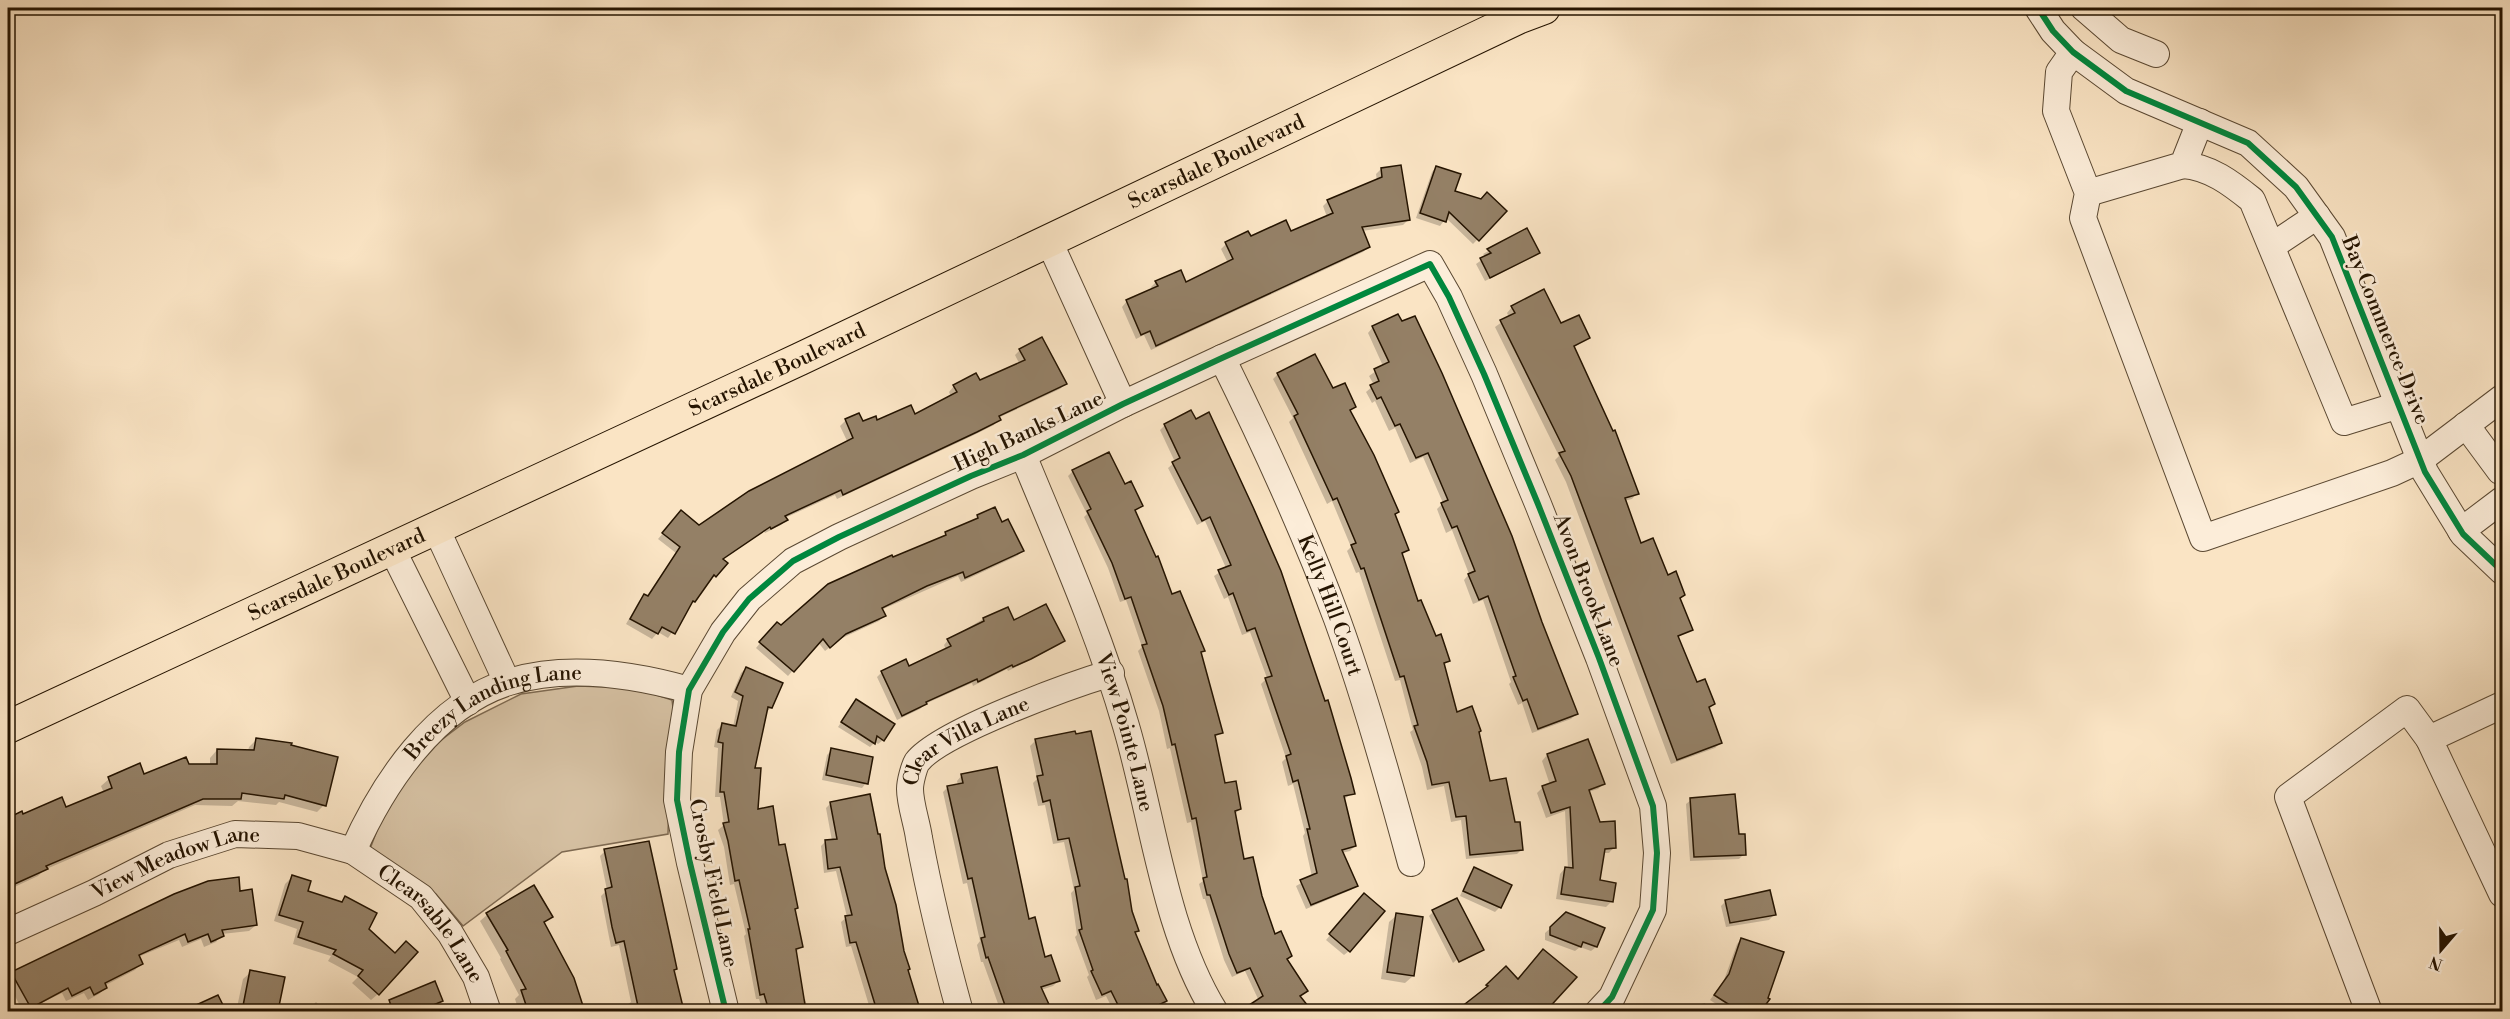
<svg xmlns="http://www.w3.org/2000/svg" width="2510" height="1019" font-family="'Libre Bodoni',serif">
<rect width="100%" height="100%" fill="#fae4c4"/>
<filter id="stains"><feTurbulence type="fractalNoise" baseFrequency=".00333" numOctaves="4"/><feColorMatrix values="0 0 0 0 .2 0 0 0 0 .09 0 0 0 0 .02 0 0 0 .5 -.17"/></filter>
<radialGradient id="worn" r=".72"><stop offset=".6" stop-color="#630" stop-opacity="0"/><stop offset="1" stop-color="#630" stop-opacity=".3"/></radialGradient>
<polygon fill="#d6c1a3" stroke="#7e6a52" stroke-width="1.5" points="578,686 635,688 672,700 679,752 669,798 668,834 562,852 463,926 436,894 370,849 386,806 419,757 465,722 521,694"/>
<g fill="#0003">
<polygon points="1436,167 1454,192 1505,211 1473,244 1446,218 1440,226 1416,218 1432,172"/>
<polygon points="1381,169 1408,220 1403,225 1362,231 1369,247 1363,252 1151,350 1144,335 1136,339 1122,307 1127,301 1152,290 1151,287 1156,282 1186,284 1228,263 1221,249 1226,244 1250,238 1290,233 1327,217 1323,206 1328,201 1377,181 1376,174"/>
<polygon points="1526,230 1538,252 1533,257 1485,281 1476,264 1486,257 1483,254"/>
<polygon points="1512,307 1588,338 1573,348 1637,493 1632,499 1624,501 1640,545 1684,595 1679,600 1691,629 1677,638 1696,684 1714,704 1708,710 1721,742 1715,748 1671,764 1566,482 1555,460 1559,456 1495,327 1509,317 1507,313"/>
<polygon points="1373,327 1540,622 1577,713 1571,719 1532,733 1522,703 1518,705 1509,684 1511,682 1483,600 1473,604 1464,580 1469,574 1452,530 1446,533 1437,509 1443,503 1423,457 1410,463 1395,428 1389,431 1375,401 1372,403 1366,392 1374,385 1369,376 1383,366 1368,333"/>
<polygon points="1020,350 1065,384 1060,389 998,418 994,425 970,437 837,499 835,495 785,518 786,520 781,525 765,533 764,531 721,560 715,576 708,580 668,638 658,632 652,639 626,624 639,601 644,596 646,597 676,553 658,539 676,518 699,527 848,443 840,426 846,420 862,423 914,416 951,397 949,392 954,386 979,382 1020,365 1015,355"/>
<polygon points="1278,374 1332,390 1355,406 1349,412 1397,512 1394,516 1408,550 1401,555 1417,603 1448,661 1443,666 1456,714 1478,732 1489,783 1514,824 1522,849 1517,854 1466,859 1461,820 1451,822 1444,786 1427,790 1422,767 1410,732 1413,730 1400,680 1395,681 1359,572 1356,573 1347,551 1351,547 1332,501 1327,504 1289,422 1293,418 1273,379"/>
<polygon points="1191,412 1353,793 1344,799 1355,846 1350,851 1342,853 1356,885 1351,890 1306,909 1296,886 1312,877 1303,836 1305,833 1293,784 1288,786 1282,762 1286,758 1261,684 1267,678 1250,632 1242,635 1228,597 1224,599 1214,576 1226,568 1205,521 1197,525 1168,468 1175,462 1160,430 1165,425"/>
<polygon points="1073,471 1124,486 1142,505 1135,511 1172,596 1203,650 1200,653 1222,732 1214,738 1224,785 1240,809 1235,814 1243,860 1260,897 1274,936 1290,956 1286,960 1306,991 1299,997 1310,1012 1250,1012 1249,1009 1259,1001 1245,971 1232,977 1224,960 1205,899 1203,899 1199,884 1203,881 1191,822 1187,823 1170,748 1167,749 1159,711 1138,651 1142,647 1126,600 1120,602 1108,568 1084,517 1087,514 1068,476"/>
<polygon points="978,517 1002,524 1022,551 1017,556 961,582 958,576 881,610 884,616 879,621 840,639 825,651 818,642 788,676 756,648 773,628 781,627 892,559 941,539 946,534 972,522"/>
<polygon points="983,619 1014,622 1063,641 1059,645 1008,671 1007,669 973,686 972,683 925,704 920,709 897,720 877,677 882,672 908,668 946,650 944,645 948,640"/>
<polygon points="746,668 771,708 765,713 754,769 757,810 778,847 797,908 794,911 801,947 796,952 802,1000 805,999 809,1012 763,1012 759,999 756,999 744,936 746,934 734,884 730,885 724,847 718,830 724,825 720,797 715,797 718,748 714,747 717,730 722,725 733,727 738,701 731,697 741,673"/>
<polygon points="856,700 883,740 878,744 875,742 870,747 838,727"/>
<polygon points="1074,732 1138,931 1134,934 1156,987 1158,986 1171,1012 1114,1012 1106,996 1096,1000 1087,977 1089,975 1075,937 1077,935 1071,893 1074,890 1064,842 1053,844 1045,805 1038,806 1033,783 1037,779 1030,746 1035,741"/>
<polygon points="256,740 324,805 317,812 279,802 276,805 238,801 232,806 195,805 44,870 38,876 8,890 8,819 21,813 22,816 66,809 104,793 101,786 109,779 144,775 188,766 210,766 210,758 217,750 248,751 249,747"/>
<polygon points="832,750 866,783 862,788 822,780 827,755"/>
<polygon points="1547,755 1603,784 1598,789 1588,792 1599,824 1614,847 1609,853 1602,853 1598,882 1611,902 1606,907 1556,899 1560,874 1565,868 1568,869 1565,811 1546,818 1537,793 1543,787 1550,785 1542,761"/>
<polygon points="962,775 1028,921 1043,959 1058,981 1053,986 1041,990 1050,1012 1001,1012 983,962 981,962 977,945 980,941 967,883 963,884 943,792 948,787 958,785 957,781"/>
<polygon points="1691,800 1737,836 1744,854 1739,859 1690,861 1686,804"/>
<polygon points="830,804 883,869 906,971 920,1012 871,1012 851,946 846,947 841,922 847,917 836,871 824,873 821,846 825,842 832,841 826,808"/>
<polygon points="605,851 673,971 683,1012 624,1012 623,1008 631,1002 619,945 611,947 601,896 607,890 600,856"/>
<polygon points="1475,869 1510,885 1499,908 1495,912 1460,896 1470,873"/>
<polygon points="292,877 306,892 341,903 346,898 367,929 378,994 371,1000 352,983 358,977 328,961 331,956 293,944 297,929 274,921 285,884"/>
<polygon points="534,887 551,916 543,924 573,979 583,1012 519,1012 515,999 519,995 500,959 501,958 480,921 487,915"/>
<polygon points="239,892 256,925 249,931 222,934 216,942 204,947 201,939 182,947 179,940 138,957 141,963 135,970 104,986 105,988 99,994 88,1000 84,993 66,1001 62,993 23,1012 8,982 8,977 12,973"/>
<polygon points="1360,900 1349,951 1344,955 1326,940"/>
<polygon points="1726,901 1774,915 1769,920 1726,927 1721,906"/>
<polygon points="1433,912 1482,949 1465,960 1461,956 1453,963 1429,916"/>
<polygon points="1566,914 1603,929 1596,947 1591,951 1580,947 1575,951 1545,940 1545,933"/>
<polygon points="1397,915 1413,976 1405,983 1381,979 1389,922"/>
<polygon points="1742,939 1768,999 1759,1012 1728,1012 1710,1000 1724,980 1737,944"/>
<polygon points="1506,968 1518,981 1575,977 1545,1012 1510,1012 1487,987"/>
<polygon points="251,972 283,978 276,1012 236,1012 243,979"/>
<polygon points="217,997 224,1012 187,1012"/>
<polygon points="442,1000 430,1009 431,1012 383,1012 382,1009 390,1002"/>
<polygon points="316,1002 325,1012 307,1012"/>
<polygon points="1705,1003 1708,1012 1648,1012 1653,1007 1687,1008"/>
</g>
<g fill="#948066" stroke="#251401" stroke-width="1.5">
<polygon points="1401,165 1410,220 1362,227 1370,247 1156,346 1150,331 1141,335 1126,300 1158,286 1155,281 1181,270 1186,282 1233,259 1225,242 1248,231 1251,236 1286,220 1291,231 1333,213 1327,200 1382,177 1381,168"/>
<polygon points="1436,166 1461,174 1455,191 1481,199 1487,192 1507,211 1479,241 1449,212 1446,222 1420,213"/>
<polygon points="1527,228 1540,253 1490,278 1480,258 1491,253 1487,249"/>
<polygon points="1544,289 1561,323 1579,315 1590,338 1574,346 1613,431 1615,430 1639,494 1625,498 1641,543 1653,538 1668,575 1676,571 1685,595 1680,598 1693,630 1678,636 1697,682 1705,679 1715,704 1709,707 1722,743 1677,760 1571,476 1559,453 1565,451 1500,320 1515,313 1511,306"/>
<polygon points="1398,314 1402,321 1415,316 1442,373 1512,536 1542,622 1578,714 1538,729 1527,699 1523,701 1513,677 1516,676 1488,596 1479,600 1468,574 1475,571 1457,526 1452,528 1441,503 1448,500 1428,453 1416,458 1400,424 1395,426 1381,397 1377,399 1370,385 1379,381 1374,369 1389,362 1372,326"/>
<polygon points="1042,337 1067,384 999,416 1001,420 977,432 843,495 841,490 785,516 788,520 771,529 770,527 723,559 728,563 716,577 714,575 695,602 693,601 675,634 662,627 658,634 630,619 644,594 648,596 680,547 662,533 681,510 699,525 749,491 853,438 845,419 859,413 863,421 876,416 877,420 911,405 915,414 957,392 953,385 976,373 980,380 1025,360 1019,349"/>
<polygon points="1315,354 1333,388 1345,383 1356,407 1350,410 1374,455 1399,512 1395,514 1409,550 1402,553 1418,601 1421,600 1436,636 1441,634 1450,661 1444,663 1457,712 1472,706 1481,731 1479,732 1490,781 1506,778 1515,822 1520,822 1523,850 1470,855 1466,816 1456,817 1449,782 1432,785 1427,762 1414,726 1418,725 1404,676 1400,677 1364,568 1361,569 1351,545 1356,543 1337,498 1333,500 1294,416 1298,414 1277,373"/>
<polygon points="1191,410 1196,419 1209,412 1253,507 1281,571 1325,701 1328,700 1351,778 1355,794 1344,796 1356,846 1342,850 1358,886 1311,905 1300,880 1317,873 1307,829 1310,829 1298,780 1293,782 1286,756 1291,754 1265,678 1272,676 1255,628 1247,631 1233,593 1229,595 1218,570 1231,565 1210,517 1202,521 1172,462 1180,458 1164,424"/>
<polygon points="1109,452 1125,484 1131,481 1143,506 1135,510 1156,557 1158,556 1172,594 1180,591 1205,651 1201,652 1223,733 1215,735 1225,783 1236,781 1241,809 1235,811 1244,859 1253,857 1262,896 1275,934 1281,931 1292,956 1287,959 1308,991 1300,996 1312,1011 1240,1011 1263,996 1250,968 1237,973 1229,954 1210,895 1207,895 1203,878 1207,877 1196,818 1192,819 1175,744 1172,745 1163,706 1142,645 1147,644 1131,597 1125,599 1112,563 1087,511 1091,509 1072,470"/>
<polygon points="995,507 1002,522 1008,519 1024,551 965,578 963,572 927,586 882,608 886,616 846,634 830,648 823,639 794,672 759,642 777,622 781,625 828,584 892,555 893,557 946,535 945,532 978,518 977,515"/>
<polygon points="1046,604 1065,641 1031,659 1013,667 1012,665 978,682 977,679 926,702 927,704 902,716 881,671 906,659 909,666 951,646 947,639 984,621 983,618 1008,607 1014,620"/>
<polygon points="746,667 783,683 772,708 768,707 755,768 761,768 758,809 773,806 779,845 785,844 798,908 795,909 803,947 796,949 806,1011 769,1011 764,994 760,995 748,929 750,929 739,880 735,881 728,841 723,823 729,822 724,792 720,792 723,743 718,742 722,723 736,726 743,696 735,692"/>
<polygon points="856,699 895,724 884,741 877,736 875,744 841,722"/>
<polygon points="1075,731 1076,734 1091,731 1125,879 1127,879 1132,911 1139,931 1135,932 1157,985 1158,984 1167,1001 1154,1007 1156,1011 1121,1011 1111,991 1102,995 1091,971 1093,970 1079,930 1082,929 1075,887 1080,886 1069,838 1058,840 1050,800 1043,802 1037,776 1043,775 1035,739"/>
<polygon points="256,738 292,743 291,745 338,757 326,806 285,795 284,799 242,793 241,799 203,799 46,866 48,869 8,887 8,818 22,811 23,814 62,797 66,807 112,788 108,777 140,763 144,774 186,757 189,764 217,764 217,749 254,750"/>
<polygon points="1588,739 1605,784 1589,790 1600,822 1615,821 1616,848 1605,849 1600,880 1616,883 1613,902 1561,894 1565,867 1573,868 1570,807 1551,813 1542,786 1556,781 1547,754"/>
<polygon points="831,748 873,757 868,784 826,775"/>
<polygon points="997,767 1029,919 1035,917 1045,957 1051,955 1060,981 1041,987 1052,1011 1007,1011 988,957 986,958 981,938 985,937 972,878 968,879 962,853 947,786 963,783 961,774"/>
<polygon points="870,794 878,834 880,834 885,868 896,905 904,951 910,969 908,970 919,1006 901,1011 877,1011 856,942 850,943 845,916 852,915 840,867 828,869 825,840 837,839 830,802"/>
<polygon points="1735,794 1739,834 1745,834 1746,855 1694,857 1690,798"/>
<polygon points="649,841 671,941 677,969 674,970 684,1011 639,1011 624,941 616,943 612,927 605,889 612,887 604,849"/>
<polygon points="1474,867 1512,885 1501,908 1463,891"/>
<polygon points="292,875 311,881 308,891 342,902 345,896 377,913 369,929 395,953 406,941 418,952 379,995 358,976 363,970 333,954 336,950 298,937 303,922 279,915"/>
<polygon points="239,877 240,891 252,889 257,925 222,930 224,936 211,942 208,934 188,942 185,934 139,955 143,964 105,983 107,988 94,995 90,987 72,996 68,988 31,1008 11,972 174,894 208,881"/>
<polygon points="534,885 553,917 544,922 574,978 584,1009 574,1011 528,1011 521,990 526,989 506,951 508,950 486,913"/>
<polygon points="1770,890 1776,915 1730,923 1725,900"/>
<polygon points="1364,893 1385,911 1350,952 1329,934"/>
<polygon points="1457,898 1484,950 1459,962 1432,910"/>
<polygon points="1566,912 1605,928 1597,947 1583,942 1581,947 1550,935 1550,927"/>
<polygon points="1396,913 1423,917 1414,976 1387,972"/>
<polygon points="1741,938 1784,952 1768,998 1770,999 1761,1011 1739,1011 1714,995 1729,974"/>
<polygon points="1543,949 1577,977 1546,1011 1456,1011 1488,986 1486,985 1506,966 1518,979"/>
<polygon points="250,970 285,977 278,1011 242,1011"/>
<polygon points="435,981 443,1001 431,1006 433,1011 393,1011 389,1000"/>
<polygon points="218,995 226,1011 183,1011"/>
</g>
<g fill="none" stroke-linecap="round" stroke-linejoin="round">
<defs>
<g id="minor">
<polyline points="2038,8 2053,31 2073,52 2126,91 2248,143 2296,187 2332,237 2425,472 2463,534 2502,571"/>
<polyline points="2084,8 2121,40 2156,54"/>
<polyline points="2073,52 2059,72 2056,111 2088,193 2083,218 2203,538 2392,473 2420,460 2502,398"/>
<path d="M2183 165C2210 167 2231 183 2252 200L2344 422 2399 405"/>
<polyline points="2088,193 2183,165 2200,122"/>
<polyline points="1049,241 1123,404"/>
<polyline points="2272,246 2317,216"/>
<path id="s1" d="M1222 358C1264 443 1304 530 1337 619 1366 699 1389 781 1411 863"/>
<polyline points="2466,425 2500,471"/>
<path id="s2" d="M1023 455C1060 545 1099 632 1126 726 1153 817 1164 930 1215 1012"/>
<polyline points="436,528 507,682"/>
<polyline points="2461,531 2502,500"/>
<polyline points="392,549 468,702"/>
<polyline points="2502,705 2429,739 2502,894"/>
<path id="s3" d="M353 851C383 783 435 705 509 682 567 664 632 674 689 690"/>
<path id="s4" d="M8 932 94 893 169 855 235 834 298 836 353 851 421 897 450 933 476 977 488 1012"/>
<polyline points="726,1012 690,863 677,800 679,752 689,690 723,632 749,599 793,561 839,537 971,476 1023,455 1123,404 1222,358 1430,264 1449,297 1484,374 1538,504 1599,658 1653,806 1657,853 1653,910 1612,997 1598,1012"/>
<path id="s5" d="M960 1012C944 954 930 897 919 838 917 823 910 804 910 789 910 782 914 767 917 762 940 732 1071 685 1111 673"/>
<polyline points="2369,1012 2288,797 2407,709 2429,739"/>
</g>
<g id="major">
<path id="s6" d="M8 727 800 359 1520 17 1544 8"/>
</g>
</defs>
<use href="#minor" stroke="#5a4832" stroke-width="28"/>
<use href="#major" stroke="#251401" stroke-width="34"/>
<use href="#minor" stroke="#fcedd9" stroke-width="26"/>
<use href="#major" stroke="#fae4c4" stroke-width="32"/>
<defs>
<g id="cycleway">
<polyline points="2038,8 2053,31 2073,52 2126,91 2248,143 2296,187 2332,237 2425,472 2463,534 2502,571"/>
<polyline points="726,1012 690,863 677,800 679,752 689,690 723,632 749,599 793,561 839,537 971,476 1023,455 1123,404 1222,358 1430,264 1449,297 1484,374 1538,504 1599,658 1653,806 1657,853 1653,910 1612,997 1598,1012"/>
</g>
</defs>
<use href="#cycleway" stroke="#fcedd9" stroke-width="10"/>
<use href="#cycleway" stroke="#00873e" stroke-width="6"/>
</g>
<g text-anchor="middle" stroke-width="5" stroke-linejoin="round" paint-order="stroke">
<g font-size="21" fill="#251401" stroke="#fcedd9">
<text dy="7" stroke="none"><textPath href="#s6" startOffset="1334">Scarsdale Boulevard</textPath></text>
<text transform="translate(2386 330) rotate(68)" y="7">Bay Commerce Drive</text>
<text dy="7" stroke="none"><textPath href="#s6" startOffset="848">Scarsdale Boulevard</textPath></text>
<text transform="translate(1028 431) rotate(-25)" y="7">High Banks Lane</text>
<text dy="7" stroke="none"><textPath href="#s6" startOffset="362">Scarsdale Boulevard</textPath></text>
<text transform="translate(1589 590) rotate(69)" y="7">Avon Brook Lane</text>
<text dy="7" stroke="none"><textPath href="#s1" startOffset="270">Kelly Hill Court</textPath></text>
<text dy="7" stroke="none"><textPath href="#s3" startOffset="210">Breezy Landing Lane</textPath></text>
<text dy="7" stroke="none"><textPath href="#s2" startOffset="296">View Pointe Lane</textPath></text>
<text dy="7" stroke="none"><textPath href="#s5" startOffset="308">Clear Villa Lane</textPath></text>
<text dy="7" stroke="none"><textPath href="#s4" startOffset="183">View Meadow Lane</textPath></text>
<text transform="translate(714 883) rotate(78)" y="7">Crosby Field Lane</text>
<text dy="7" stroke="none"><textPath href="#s4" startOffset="476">Clearsable Lane</textPath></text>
</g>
</g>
<rect width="2510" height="1019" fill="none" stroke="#fae4c4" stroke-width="30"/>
<rect x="9" y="9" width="2492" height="1001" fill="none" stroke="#251401" stroke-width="3"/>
<rect x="15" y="15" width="2480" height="989" fill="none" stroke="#251401" stroke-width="1.5"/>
<g transform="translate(2441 950) rotate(200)" stroke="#fcedd9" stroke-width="4.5" paint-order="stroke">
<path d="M0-4.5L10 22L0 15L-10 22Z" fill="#251401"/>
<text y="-9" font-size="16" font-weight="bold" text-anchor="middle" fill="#251401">N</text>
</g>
<rect width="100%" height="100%" filter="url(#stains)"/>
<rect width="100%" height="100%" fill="url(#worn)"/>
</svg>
